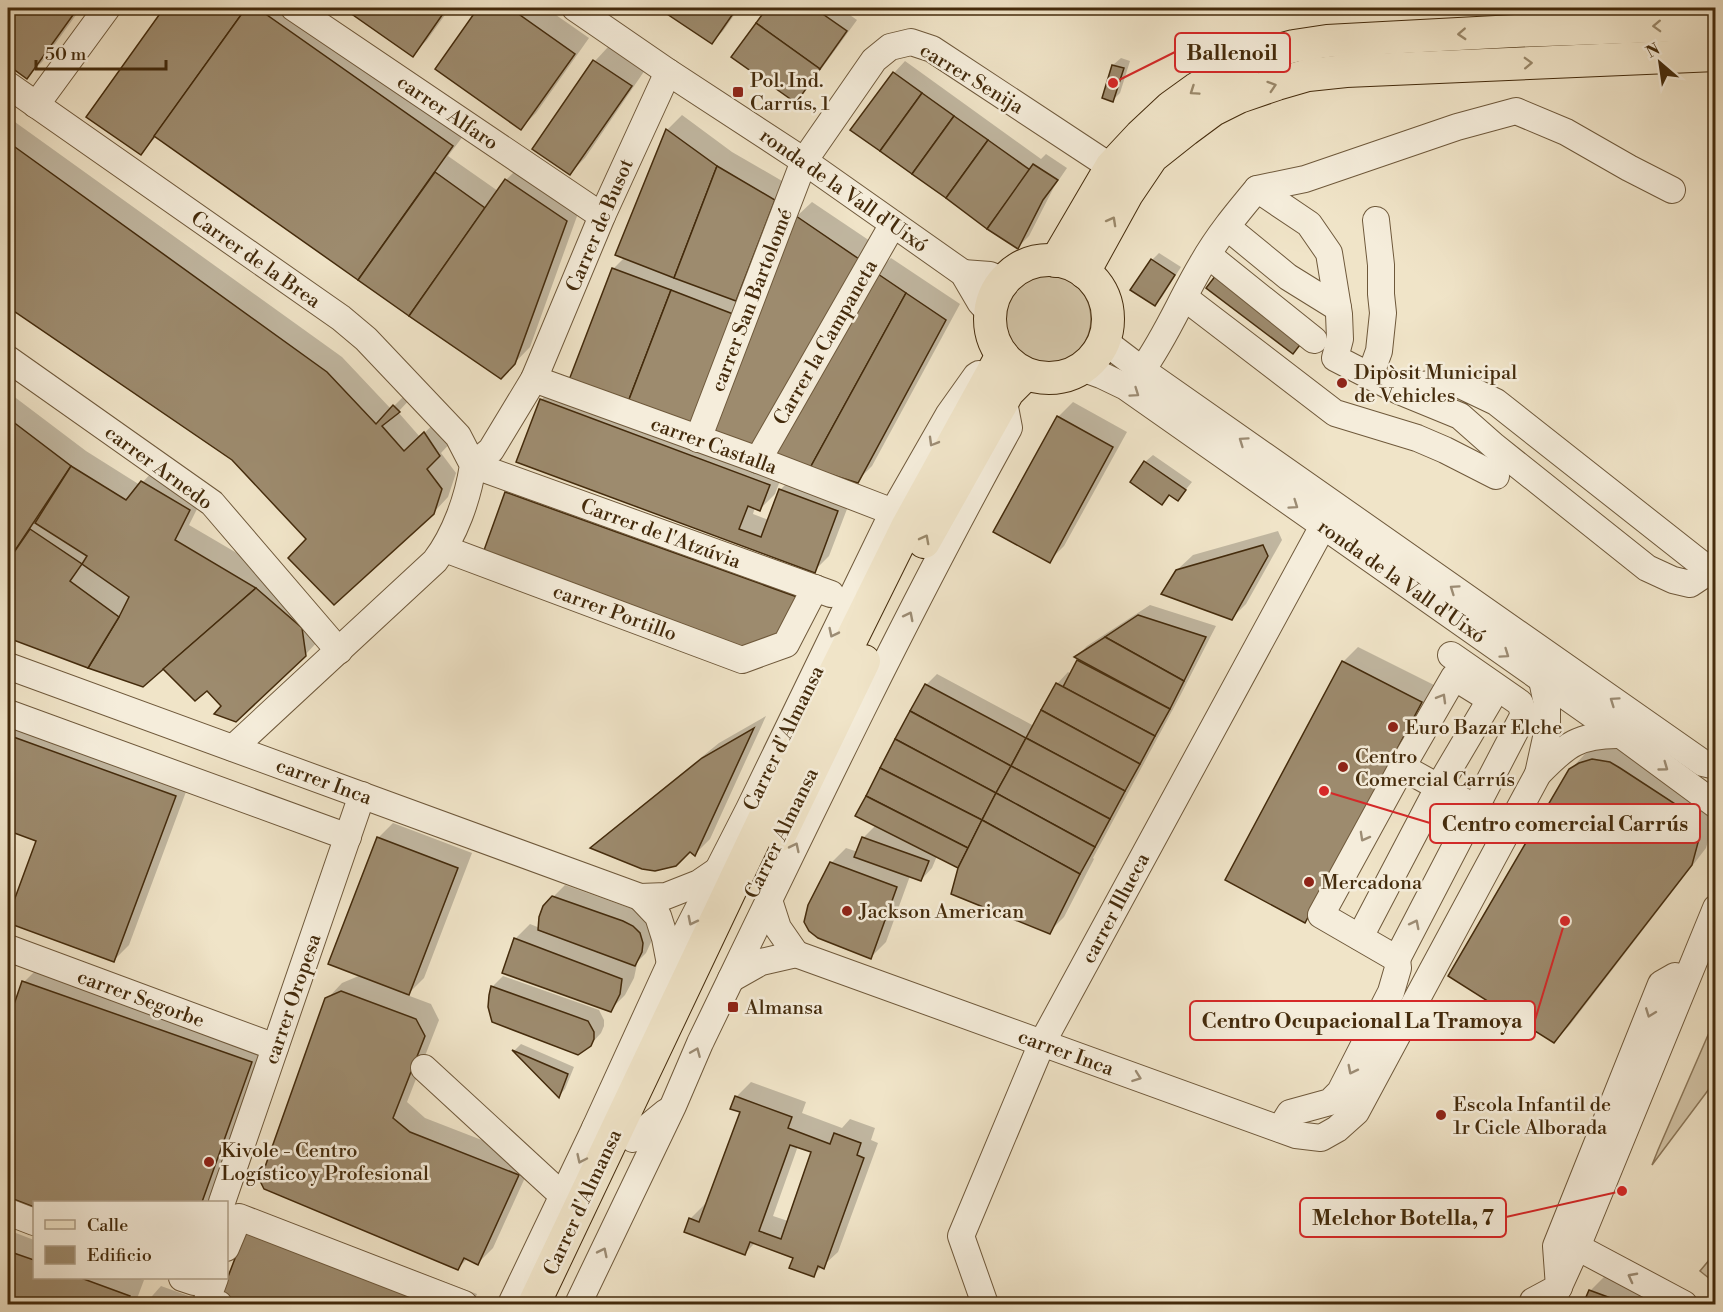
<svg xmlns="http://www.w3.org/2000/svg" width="1723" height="1312" font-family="'Libre Bodoni',serif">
<rect width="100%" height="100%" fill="#f0e4c8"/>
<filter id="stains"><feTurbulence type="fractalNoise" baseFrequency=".00333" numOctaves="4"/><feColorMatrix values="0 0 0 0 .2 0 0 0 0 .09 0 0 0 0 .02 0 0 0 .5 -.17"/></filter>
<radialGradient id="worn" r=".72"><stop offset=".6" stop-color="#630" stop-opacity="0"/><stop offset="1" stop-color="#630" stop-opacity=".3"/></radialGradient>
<g fill="#d3c5a8" stroke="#8c785a" stroke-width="1.5">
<circle cx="1045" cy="319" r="46"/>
<polygon points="1715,1019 1715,1081 1652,1165 1658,1150"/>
<polygon points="1715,1253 1715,1283 1700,1271"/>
</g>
<g fill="#0003" fill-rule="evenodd">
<polygon points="8,8 81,8 42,62 27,77 8,63"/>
<polygon points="165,8 293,8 467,131 448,156 498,191 506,180 521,165 581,205 530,347 501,377 359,279 157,136 140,153 88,116"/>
<polygon points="345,8 450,8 427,40 412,55"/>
<polygon points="480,8 546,8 589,38 536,113 521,128 437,69"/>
<polygon points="660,8 739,8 723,31 712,42"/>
<polygon points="769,8 840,8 857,20 806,90 795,101 734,57"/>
<polygon points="609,46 645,70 585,158 570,173 534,149 595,61"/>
<polygon points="1121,58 1130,61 1120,93 1113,100 1113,65"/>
<polygon points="905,61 1041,159 1046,154 1067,168 1054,187 1029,236 1018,247 894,73"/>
<polygon points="682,115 732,152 789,185 747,299 690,424 613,269 625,257 617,254 667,130"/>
<polygon points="8,117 342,357 391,409 409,391 413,396 398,412 420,437 440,418 454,439 441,453 456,473 448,497 433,513 308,539 233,459 8,305"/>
<polygon points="812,202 873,243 715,433 797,216"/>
<polygon points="1159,253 1181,267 1162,297 1155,304 1152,260"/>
<polygon points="891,258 960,304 872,466 857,481 876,273"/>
<polygon points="556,385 784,470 775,494 760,509 755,507 753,514 769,520 780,490 795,475 852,496 829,556 814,571 518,461 541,400"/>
<polygon points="8,392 86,451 140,485 157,467 204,495 189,525 271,573 320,639 305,655 224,706 207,689 163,667 89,667 8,637"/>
<polygon points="1073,402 1127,432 1064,546 1049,561 1058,417"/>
<polygon points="1153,455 1192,482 1178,499 1170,494 1162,503 1145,462"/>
<polygon points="521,478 813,583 794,620 506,493"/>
<polygon points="1278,531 1282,540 1246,604 1231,619 1177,570 1193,555"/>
<polygon points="1150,605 1216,626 1180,696 1093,858 1094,859 1064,917 1049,932 960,867 937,856 932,868 921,880 910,876 886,942 871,957 831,863 846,848 858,852 863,838 876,825 926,685 937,674 1034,726 1057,684 1068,672 1071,674 1079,659 1076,657 1087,646"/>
<polygon points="1358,647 1436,686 1320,906 1305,921 1343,662"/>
<polygon points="8,715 190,781 129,945 114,960 8,921 37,840 15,832 8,839"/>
<polygon points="766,716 710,839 695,854 690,850 593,848 607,834 719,743"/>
<polygon points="1608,745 1626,748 1713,813 1713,823 1706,848 1569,1026 1554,1041 1570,770 1585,754 1596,748"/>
<polygon points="393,823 472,853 424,978 407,995 431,1004 439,1020 407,1102 425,1118 533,1160 493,1248 478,1263 468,1258 458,1268 327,999 342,983 361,975 378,838"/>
<polygon points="565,885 635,910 651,922 652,940 646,953 635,964 637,964 634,978 625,995 610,1010 515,939 530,924 540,928 553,897"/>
<polygon points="39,967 266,1047 210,1202 34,1202 34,1205 8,1196 8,1027 24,982"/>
<polygon points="503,976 599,1010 604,1020 604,1026 601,1033 590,1045 492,987"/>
<polygon points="521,1044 574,1067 565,1089 559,1096 515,1050"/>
<path d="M751 1082 806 1102 802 1113 842 1128 850 1119 875 1128 871 1140 878 1143 838 1252 813 1275 795 1257 756 1242 745 1253 690 1219 705 1204 707 1205 742 1112 736 1097ZM798 1146 813 1151 788 1221 773 1216Z"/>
<polygon points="263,1213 477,1294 473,1304 252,1304 223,1294"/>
<polygon points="8,1230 34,1240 34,1278 136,1278 144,1280 135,1304 8,1304"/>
<polygon points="1606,1275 1680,1304 1585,1304 1591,1290"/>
<polygon points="161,1286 211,1304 145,1304"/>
</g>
<g fill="#9d8b6e" stroke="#442b0c" stroke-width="1.5" fill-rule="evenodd">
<polygon points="8,8 78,8 27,79 8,65"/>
<polygon points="164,8 246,8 141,155 86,117"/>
<polygon points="246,8 257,8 453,146 358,280 154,136"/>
<polygon points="343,8 447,8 413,57"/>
<polygon points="478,8 510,8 575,54 521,130 435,69"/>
<polygon points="658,8 737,8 712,44"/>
<polygon points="767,8 814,8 847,31 820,69 756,23"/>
<polygon points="756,23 820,69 796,103 731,57"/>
<polygon points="593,60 632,86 570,175 532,149"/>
<polygon points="1112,65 1124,68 1113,102 1102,98"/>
<polygon points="893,72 922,93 880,151 850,130"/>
<polygon points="922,93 954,116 912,174 880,151"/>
<polygon points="954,116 988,140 946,198 912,174"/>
<polygon points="666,129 717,166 674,278 615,255"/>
<polygon points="988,140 1030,170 987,229 946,198"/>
<polygon points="8,142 327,372 376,424 393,405 400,412 382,426 404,451 424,432 440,456 427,469 442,489 434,514 334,605 288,558 306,539 232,460 8,307"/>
<polygon points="1033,164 1058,180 1043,200 1018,249 987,229"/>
<polygon points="717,166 775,200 736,301 674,278"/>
<polygon points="435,172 485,208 409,316 358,280"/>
<polygon points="505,179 567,221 515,364 501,379 409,316"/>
<polygon points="796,216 859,259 756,448 713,434"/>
<polygon points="1151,259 1175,275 1155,306 1130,290"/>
<polygon points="612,268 671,290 628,402 569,380"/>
<polygon points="875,272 906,293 810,468 773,455"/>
<polygon points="1216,275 1303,341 1293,354 1206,288"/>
<polygon points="671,290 733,314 690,426 628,402"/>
<polygon points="906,293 946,320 858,483 810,468"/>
<polygon points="540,399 770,485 760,511 748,506 739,529 761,537 779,489 838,511 815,573 516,462"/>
<polygon points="1057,416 1113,447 1050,563 993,532"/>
<polygon points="8,418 71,466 8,561"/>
<polygon points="1144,461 1186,490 1178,501 1169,495 1162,505 1130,482"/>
<polygon points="71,466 126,500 141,481 190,510 175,540 256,588 143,687 88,668 119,617 129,597 82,564 87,556 35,523"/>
<polygon points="505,492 800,598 779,637 751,651 483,553"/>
<polygon points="30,529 82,564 70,581 119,617 88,668 8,638 8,561"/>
<polygon points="1263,545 1268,556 1232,620 1161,594 1176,570"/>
<polygon points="256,588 302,628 306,656 236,722 214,714 221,706 207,691 195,701 163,669"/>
<polygon points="1138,615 1206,637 1184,681 1105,637"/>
<polygon points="1105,637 1184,681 1170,709 1074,657"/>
<polygon points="1077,660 1170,709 1155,736 1063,687"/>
<polygon points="1342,661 1422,702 1305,923 1225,880"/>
<polygon points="1056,683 1155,736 1140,764 1041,710"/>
<polygon points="925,684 1026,738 1011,766 910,711"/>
<polygon points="1041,710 1140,764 1125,791 1026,738"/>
<polygon points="910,711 1011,766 996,793 895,739"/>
<polygon points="754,728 695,856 690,852 676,866 655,871 642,869 590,848 702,758"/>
<polygon points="8,735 176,796 114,962 8,923 8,917 36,841 9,831 8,835"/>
<polygon points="1026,738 1125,791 1110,819 1011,766"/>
<polygon points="895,739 996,793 982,820 880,768"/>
<polygon points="1592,759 1610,762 1620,768 1686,811 1699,829 1699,839 1692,865 1554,1043 1448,976 1569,769 1579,763"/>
<polygon points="1011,766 1110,819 1095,847 996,793"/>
<polygon points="880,768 982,820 968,848 866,796"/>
<polygon points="996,793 1095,847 1080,874 982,820"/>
<polygon points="866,796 968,848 958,868 855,816"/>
<polygon points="982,820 1080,874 1050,934 951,894 958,868"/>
<polygon points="377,837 458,868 409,995 328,964"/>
<polygon points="862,837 929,861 921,881 854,857"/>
<polygon points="830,862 897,887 871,959 818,938 809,931 804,922 808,905"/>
<polygon points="552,896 623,921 633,926 640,933 643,943 642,952 635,966 538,930 539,917 543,906"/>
<polygon points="514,938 622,979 620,994 611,1012 502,973"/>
<polygon points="22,981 252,1062 202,1202 34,1202 34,1207 8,1197 8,1022"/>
<polygon points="491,986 588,1021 594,1032 594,1039 591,1046 578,1055 492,1022 488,1007 489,995"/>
<polygon points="341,991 416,1019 425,1036 393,1118 410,1132 519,1175 478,1265 464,1258 458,1270 264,1189 260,1181 325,998"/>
<polygon points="512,1050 568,1074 559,1098"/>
<path d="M735 1096 792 1117 788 1128 830 1144 834 1133 861 1143 857 1155 864 1158 824 1269 818 1266 814 1277 789 1268 793 1258 750 1242 745 1255 684 1232 689 1218 699 1222 740 1112 730 1109ZM790 1145 811 1152 781 1239 759 1231Z"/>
<polygon points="247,1227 450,1304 247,1304 221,1295"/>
<polygon points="8,1251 34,1260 34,1278 81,1278 130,1296 127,1304 8,1304"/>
<polygon points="1589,1290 1627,1304 1583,1304"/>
</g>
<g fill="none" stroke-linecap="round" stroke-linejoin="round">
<defs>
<g id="minor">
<polyline points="294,8 602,216"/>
<polyline points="575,8 668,72 804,161 963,273 980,302 990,313"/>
<path d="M8 85 341 318 366 339 458 436 473 465C468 498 455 535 435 561L233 748"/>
<polyline points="36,105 107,8"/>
<polyline points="1257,189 1305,179 1457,127 1516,111 1566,132 1629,168 1672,190"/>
<polyline points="1227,227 1288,277 1338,308"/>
<polyline points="1208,255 1314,340"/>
<polyline points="963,273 990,275 1003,281"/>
<polyline points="1185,298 1335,413 1417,438 1445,450 1496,476"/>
<polyline points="1104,341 1142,370 1703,763 1716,766"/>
<polyline points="8,359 212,503 339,651"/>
<polyline points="1082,368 1101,375 1126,387 1621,735 1716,805"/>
<path d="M1142 370C1166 337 1181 299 1202 264 1217 237 1237 213 1257 189L1309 224 1329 253 1339 314 1340 339 1335 358 1399 391 1460 416 1494 446 1647 568 1673 580 1690 584 1702 576 1704 566 1496 402 1454 382 1421 385 1399 391"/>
<polyline points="1370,376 1379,351 1383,313 1381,294 1381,265 1376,220"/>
<polyline points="534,379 758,460 893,512"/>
<polyline points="698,439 804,161 874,60 890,47 911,42 932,49 1111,167"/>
<polyline points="758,460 893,224"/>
<polyline points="473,465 491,450 534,379 602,216 668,72"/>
<polyline points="473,465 831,594"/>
<polyline points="445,549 742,660 786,644 815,588"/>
<polyline points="1451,655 1520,703 1524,714 1521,720 1397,959 1321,915 1402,767 1476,808 1509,828"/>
<polyline points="8,666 640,897"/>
<polyline points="8,713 348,837"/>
<polyline points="1402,767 1454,677 1483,695"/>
<polyline points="1538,774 1547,733 1547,704 1542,680"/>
<polyline points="1360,937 1438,788 1490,700"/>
<polyline points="8,948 275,1047"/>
<path d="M796 954 1296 1135 1321 1138 1337 1129 1356 1112 1538 774C1566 745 1579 734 1621 735"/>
<polyline points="670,964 665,938 658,916 640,897 666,896 699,883 718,870"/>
<polyline points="731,979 761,962 796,954 778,928 769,900"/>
<polyline points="424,1068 563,1196"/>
<polyline points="595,1128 670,964 749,809 893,512 949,414 976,376 979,374"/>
<polyline points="1280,1129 1290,1113 1330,1102 1340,1092 1391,992 1398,968 1397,959"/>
<polyline points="633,1139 666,1112"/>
<polyline points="222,1202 362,795"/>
<polyline points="8,1212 34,1222"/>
<polyline points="1577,1247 1684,1304"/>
<polyline points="226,1248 239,1217 464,1304"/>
<polyline points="182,1278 194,1282 196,1278"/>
<polyline points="215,1278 207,1300 219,1304"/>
<polyline points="511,1304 595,1128 609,1117"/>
<path d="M578 1304 673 1106 700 1043C800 836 898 629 1009 428L1004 402"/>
<polyline points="985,1304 961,1236 1042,1043 1323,526"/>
<polyline points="1532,1304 1533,1301 1559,1287 1556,1246 1661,984 1675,976 1686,978"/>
<polyline points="1551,1304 1577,1247 1716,908"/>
</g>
<g id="major">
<circle cx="1049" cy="319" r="59"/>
<polyline points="1056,261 1111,167 1140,136 1171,107 1196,89 1229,69 1264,54 1294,46 1327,41 1515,31 1716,24"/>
<polyline points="1084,272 1127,194 1152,157 1186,130 1213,110 1239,97 1277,84 1308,75 1346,71 1716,55"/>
<polyline points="924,542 1008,392 1026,374"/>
<polyline points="780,835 864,661"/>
<polyline points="534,1304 801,741 907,527 1002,355"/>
</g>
</defs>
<use href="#minor" stroke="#6f593b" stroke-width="28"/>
<use href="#major" stroke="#442b0c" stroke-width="34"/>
<use href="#minor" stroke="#f5eddb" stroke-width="26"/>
<use href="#major" stroke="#f0e4c8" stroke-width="32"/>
</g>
<defs><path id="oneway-chevron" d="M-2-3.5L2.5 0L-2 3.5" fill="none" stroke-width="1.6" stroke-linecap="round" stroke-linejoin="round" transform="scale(1.5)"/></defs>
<g stroke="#9a886a">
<use href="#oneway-chevron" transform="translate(1657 26) rotate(178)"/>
<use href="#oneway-chevron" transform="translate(1462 34) rotate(177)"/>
<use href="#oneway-chevron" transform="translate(1528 63) rotate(-2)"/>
<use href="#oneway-chevron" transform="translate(1272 86) rotate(-18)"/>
<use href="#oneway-chevron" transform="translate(1194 91) rotate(146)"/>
<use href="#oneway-chevron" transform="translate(1112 221) rotate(-61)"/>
<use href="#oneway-chevron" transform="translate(925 539) rotate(-62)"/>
</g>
<g stroke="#9c8c74">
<use href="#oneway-chevron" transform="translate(1135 393) rotate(35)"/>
<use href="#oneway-chevron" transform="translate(1243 441) rotate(-145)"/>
<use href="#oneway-chevron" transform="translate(933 442) rotate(120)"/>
<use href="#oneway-chevron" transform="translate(1294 505) rotate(35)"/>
<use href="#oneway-chevron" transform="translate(1454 589) rotate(-145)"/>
<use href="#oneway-chevron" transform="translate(909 616) rotate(-63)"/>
<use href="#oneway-chevron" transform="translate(833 633) rotate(116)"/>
<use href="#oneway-chevron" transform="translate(1505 654) rotate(35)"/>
<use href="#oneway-chevron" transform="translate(1442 698) rotate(-60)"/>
<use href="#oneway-chevron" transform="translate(1614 701) rotate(-145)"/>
<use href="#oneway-chevron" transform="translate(1664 767) rotate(36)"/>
<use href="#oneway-chevron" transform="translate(1364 837) rotate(119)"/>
<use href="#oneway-chevron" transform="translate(795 847) rotate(-64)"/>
<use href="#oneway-chevron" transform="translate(692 921) rotate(117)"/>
<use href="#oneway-chevron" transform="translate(1415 924) rotate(-63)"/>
<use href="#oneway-chevron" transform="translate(1650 1013) rotate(111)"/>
<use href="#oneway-chevron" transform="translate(696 1052) rotate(-67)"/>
<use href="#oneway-chevron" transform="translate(1352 1070) rotate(117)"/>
<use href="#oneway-chevron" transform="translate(1137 1077) rotate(20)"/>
<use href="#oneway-chevron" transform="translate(581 1159) rotate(115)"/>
<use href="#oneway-chevron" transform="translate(603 1252) rotate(-64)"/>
<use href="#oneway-chevron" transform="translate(1632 1277) rotate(-152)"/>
</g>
<g fill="#8f2418" stroke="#f5eddb" stroke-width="2">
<rect x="732" y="86" width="12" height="12" rx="3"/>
<circle cx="1342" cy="383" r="6"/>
<circle cx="1393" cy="727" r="6"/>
<circle cx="1343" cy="767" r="6"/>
<circle cx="1309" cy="882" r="6"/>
<circle cx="847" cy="911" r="6"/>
<rect x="727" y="1001" width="12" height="12" rx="3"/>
<circle cx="1441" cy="1115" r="6"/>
<circle cx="209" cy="1162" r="6"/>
</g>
<g text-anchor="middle" stroke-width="5" stroke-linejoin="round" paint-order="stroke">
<g font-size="20" fill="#442b0c" stroke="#f5eddb">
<text transform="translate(972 78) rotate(31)" y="7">carrer Senija</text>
<text transform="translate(448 112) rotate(34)" y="7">carrer Alfaro</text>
<text transform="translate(844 190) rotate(35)" y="7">ronda de la Vall d'Uixó</text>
<text transform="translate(599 225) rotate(-67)" y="7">Carrer de Busot</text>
<text transform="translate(256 259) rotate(35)" y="7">Carrer de la Brea</text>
<text transform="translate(751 300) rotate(-69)" y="7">carrer San Bartolomé</text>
<text transform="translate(825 342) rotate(-60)" y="7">Carrer la Campaneta</text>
<text transform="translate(714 445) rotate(20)" y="7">carrer Castalla</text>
<text transform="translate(159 467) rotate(36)" y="7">carrer Arnedo</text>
<text transform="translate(661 533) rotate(20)" y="7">Carrer de l'Atzúvia</text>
<text transform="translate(1402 581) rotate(35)" y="7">ronda de la Vall d'Uixó</text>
<text transform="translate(615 612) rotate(20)" y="7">carrer Portillo</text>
<text transform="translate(783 738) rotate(-64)" y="7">Carrer d'Almansa</text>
<text transform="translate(324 781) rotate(20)" y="7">carrer Inca</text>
<text transform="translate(781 833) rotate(-64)" y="7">Carrer Almansa</text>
<text transform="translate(1115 908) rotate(-62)" y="7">carrer Illueca</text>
<text transform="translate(141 998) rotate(20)" y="7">carrer Segorbe</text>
<text transform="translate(292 999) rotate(-71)" y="7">carrer Oropesa</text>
<text transform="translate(1066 1052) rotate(20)" y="7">carrer Inca</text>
<text transform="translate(582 1202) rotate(-65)" y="7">Carrer d'Almansa</text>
</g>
<g font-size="20" fill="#442b0c" stroke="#f5eddb" text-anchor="start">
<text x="750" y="87">Pol. Ind.<tspan x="750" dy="23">Carrús, 1</tspan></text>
<text x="1354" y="379">Dipòsit Municipal<tspan x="1354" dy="23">de Vehicles</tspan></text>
<text x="1405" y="734">Euro Bazar Elche</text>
<text x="1355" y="763">Centro<tspan x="1355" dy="23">Comercial Carrús</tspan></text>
<text x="1321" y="889">Mercadona</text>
<text x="859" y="918">Jackson American</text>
<text x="745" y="1014">Almansa</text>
<text x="1453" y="1111">Escola Infantil de<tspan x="1453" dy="23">1r Cicle Alborada</tspan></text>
<text x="221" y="1157">Kivole - Centro<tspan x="221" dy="23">Logístico y Profesional</tspan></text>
</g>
</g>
<path fill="none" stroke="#d62828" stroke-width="2" d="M1113 83L1175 52M1324 791L1430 823M1565 921L1535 1020M1622 1191L1506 1217"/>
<g fill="#d62828" stroke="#f5eddb" stroke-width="2">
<circle cx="1113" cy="83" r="6"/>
<circle cx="1324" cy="791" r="6"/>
<circle cx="1565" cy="921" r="6"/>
<circle cx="1622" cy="1191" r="6"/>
</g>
<g fill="#f5eddb" stroke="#d62828" stroke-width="2">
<rect x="1175" y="33" width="115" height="39" rx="6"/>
<rect x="1430" y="804" width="270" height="39" rx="6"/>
<rect x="1190" y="1001" width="345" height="39" rx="6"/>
<rect x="1300" y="1198" width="206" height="39" rx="6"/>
</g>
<g font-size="21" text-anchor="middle" font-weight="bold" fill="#442b0c">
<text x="1232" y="60">Ballenoil</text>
<text x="1565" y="831">Centro comercial Carrús</text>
<text x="1362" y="1028">Centro Ocupacional La Tramoya</text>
<text x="1403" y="1225">Melchor Botella, 7</text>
</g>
<rect width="1723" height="1312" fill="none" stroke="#f0e4c8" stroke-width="30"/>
<rect x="9" y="9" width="1705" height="1294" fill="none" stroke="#442b0c" stroke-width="3"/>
<rect x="15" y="15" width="1693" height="1282" fill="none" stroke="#442b0c" stroke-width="1.5"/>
<rect x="33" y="1201" width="195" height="78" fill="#f5eddb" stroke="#ae9f88" stroke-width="1.5"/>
<rect x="45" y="1220" width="30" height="9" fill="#f0e4c8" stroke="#ae9f88" stroke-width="1.5"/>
<text x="87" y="1231" font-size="18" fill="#442b0c">Calle</text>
<rect x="45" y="1246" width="30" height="18" fill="#9d8b6e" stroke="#ae9f88" stroke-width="1.5"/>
<text x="87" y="1261" font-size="18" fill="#442b0c">Edificio</text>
<g transform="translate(1660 63) rotate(331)" stroke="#f5eddb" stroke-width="4.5" paint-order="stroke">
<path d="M0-4.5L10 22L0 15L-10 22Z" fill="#442b0c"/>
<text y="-9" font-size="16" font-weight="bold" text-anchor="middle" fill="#442b0c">N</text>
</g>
<path d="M36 60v9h130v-9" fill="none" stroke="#442b0c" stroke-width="3"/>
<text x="45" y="60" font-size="18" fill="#442b0c" stroke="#f5eddb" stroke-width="4.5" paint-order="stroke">50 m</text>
<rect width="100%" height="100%" filter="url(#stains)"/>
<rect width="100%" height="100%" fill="url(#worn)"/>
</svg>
